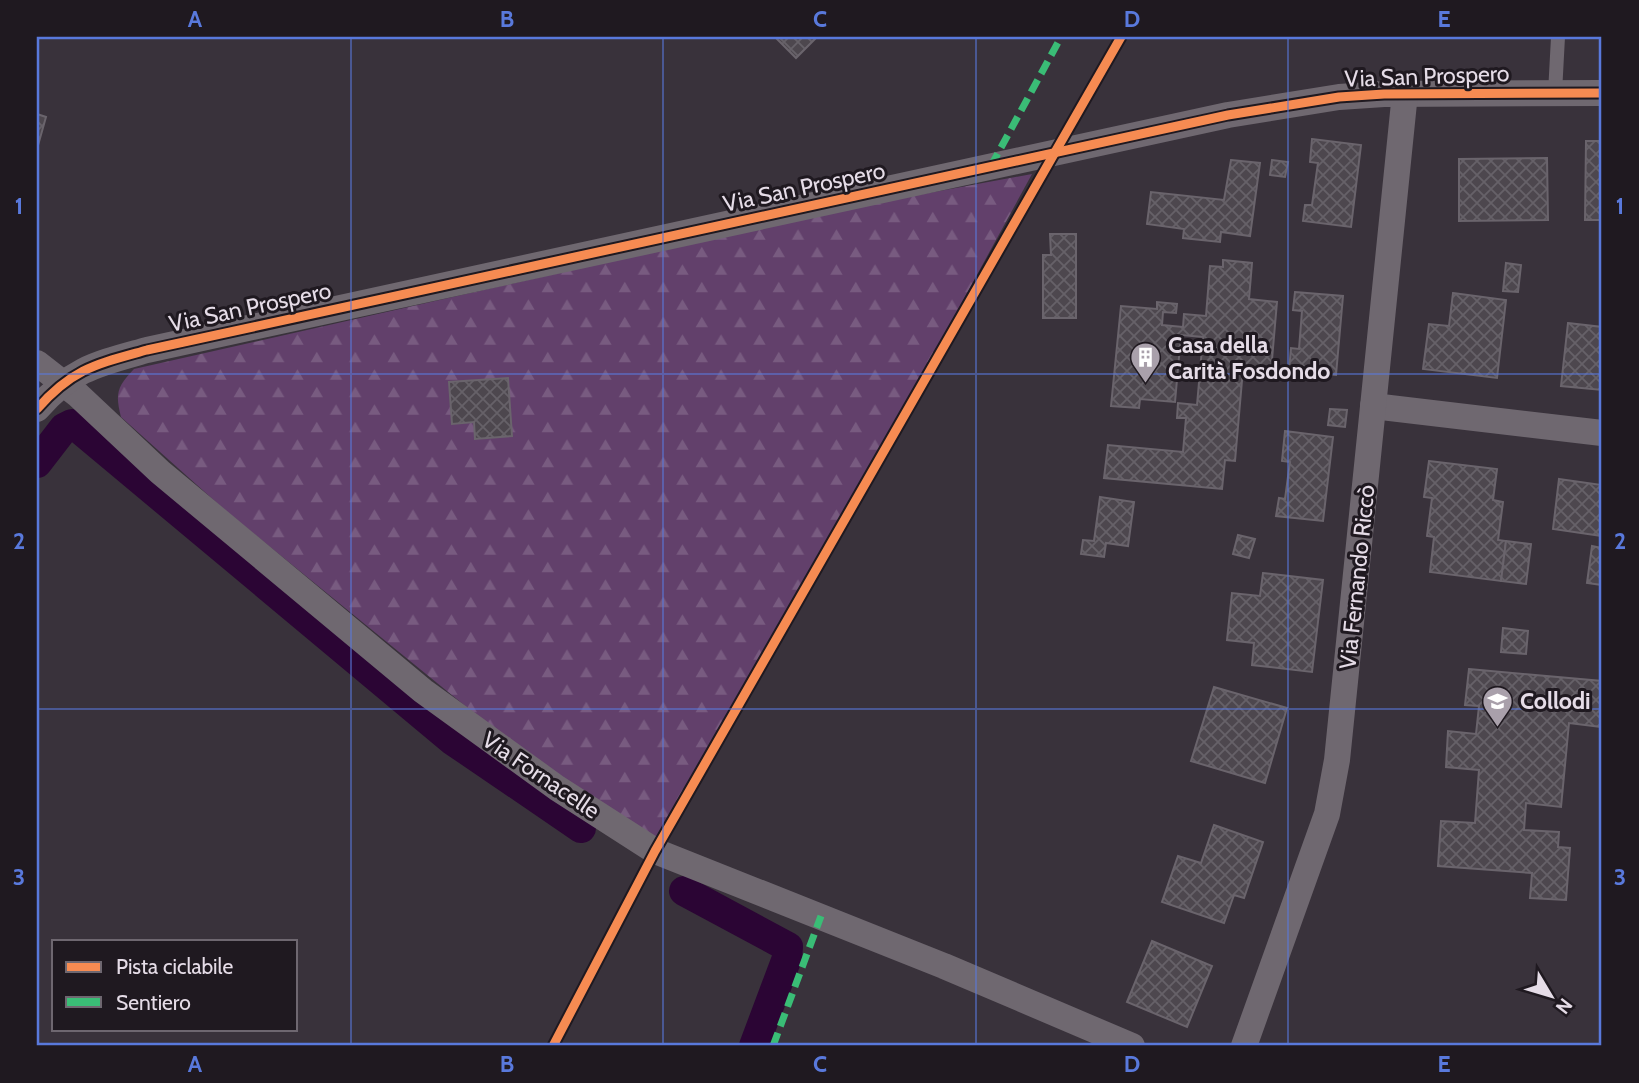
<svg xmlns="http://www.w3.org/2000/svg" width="1639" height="1083" font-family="Cabin,sans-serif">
<defs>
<pattern id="forest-firs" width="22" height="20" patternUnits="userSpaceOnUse" patternTransform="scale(1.75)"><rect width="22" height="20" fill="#62406b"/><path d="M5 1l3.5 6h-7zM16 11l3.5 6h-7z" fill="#785b80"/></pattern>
<pattern id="building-cross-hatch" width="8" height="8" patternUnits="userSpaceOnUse" patternTransform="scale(1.75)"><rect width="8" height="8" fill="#4d474e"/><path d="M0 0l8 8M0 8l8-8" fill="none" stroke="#666168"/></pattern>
</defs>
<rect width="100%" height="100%" fill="#39323b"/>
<path fill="url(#forest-firs)" d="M1032 174 659 857 507 740 226 511 121 417C115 393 117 387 134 369L842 209Z"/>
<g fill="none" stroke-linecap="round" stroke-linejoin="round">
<g stroke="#2b0534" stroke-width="30">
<polyline points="37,463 64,428 72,424 76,426 452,740 581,828"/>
<polyline points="684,891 788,947 787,958 754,1046"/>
</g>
</g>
<g fill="url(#building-cross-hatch)" stroke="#6a646c" stroke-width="2">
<polygon points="775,37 817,37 796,58"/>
<polygon points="37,114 46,117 37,149"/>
<polygon points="1312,139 1361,145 1351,227 1303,221 1305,205 1312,205 1318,163 1310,162"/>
<polygon points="1586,141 1602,141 1602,220 1585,220"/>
<polygon points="1547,158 1548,220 1459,221 1459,159"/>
<polygon points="1231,160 1260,163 1250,236 1221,232 1220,242 1183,238 1184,229 1147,224 1151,192 1224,200"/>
<polygon points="1272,160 1288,162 1285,177 1270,175"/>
<polygon points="1050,234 1076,234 1076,318 1043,318 1043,255 1051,255"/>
<polygon points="1223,260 1252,263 1249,299 1277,302 1271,371 1243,369 1235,461 1225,460 1222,489 1104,478 1108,445 1183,452 1186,418 1177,418 1178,403 1197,405 1203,337 1181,335 1175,402 1140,399 1139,408 1111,406 1121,306 1157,309 1157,302 1177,304 1176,313 1163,312 1162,325 1183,327 1184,314 1206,316 1210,266 1223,267"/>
<polygon points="1506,263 1521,265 1518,292 1503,291"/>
<polygon points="1295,292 1343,296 1336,375 1289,371 1291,348 1299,349 1302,311 1293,310"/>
<polygon points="1453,293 1506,300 1497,378 1423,369 1429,324 1449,326"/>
<polygon points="1568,323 1602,327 1602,390 1561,386"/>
<polygon points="508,378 512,436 475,439 474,422 452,424 449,382"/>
<polygon points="1330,409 1347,410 1345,427 1328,425"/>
<polygon points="1285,431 1333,437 1323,521 1276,516 1279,498 1285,499 1290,462 1282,461"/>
<polygon points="1429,461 1497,469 1493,500 1503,502 1498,540 1506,541 1501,581 1430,572 1434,537 1427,536 1432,498 1424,497"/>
<polygon points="1559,479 1602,485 1602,536 1553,529"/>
<polygon points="1100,497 1134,502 1128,546 1106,543 1104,557 1081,554 1083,540 1094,541"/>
<polygon points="1238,535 1255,539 1249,558 1233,554"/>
<polygon points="1506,541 1531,544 1526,584 1501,581"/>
<polygon points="1592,546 1602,548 1602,585 1587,583"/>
<polygon points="1263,573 1323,580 1312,672 1252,665 1254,643 1227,640 1232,593 1260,596"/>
<polygon points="1503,628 1528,631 1526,654 1501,652"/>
<polygon points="1469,669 1602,681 1602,727 1569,723 1561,807 1526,803 1524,830 1559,832 1558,847 1570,848 1566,900 1530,898 1532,873 1438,866 1441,821 1475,823 1479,770 1446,767 1448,731 1476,734 1479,706 1465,705"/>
<polygon points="1214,687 1287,708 1265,783 1191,761"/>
<polygon points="1214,825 1263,842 1244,898 1234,895 1224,923 1162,902 1178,856 1201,863"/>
<polygon points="1152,941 1212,966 1187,1027 1127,1002"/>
</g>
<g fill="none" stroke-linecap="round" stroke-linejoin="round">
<polyline stroke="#6f6870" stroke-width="14" points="1555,93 1558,37"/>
<g stroke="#6f6870" stroke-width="26">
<polyline points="37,363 78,395 160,472 423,691 557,788 655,851 944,966 1132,1046"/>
<polyline points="1373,406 1602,433"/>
<path d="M37 409C73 368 97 364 147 350L1228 115 1339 97 1384 94 1602 93"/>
<polyline points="1244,1046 1327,814 1337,760 1405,93"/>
</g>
<g stroke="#3abd76" stroke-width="7" stroke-dasharray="14 7" stroke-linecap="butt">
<polyline points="991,166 1061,37"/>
<polyline points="773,1046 821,916"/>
</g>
<defs>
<g id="cycleway">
<path d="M37 409C73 368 97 364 147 350L1228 115 1339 97 1384 94 1602 93"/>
<polyline points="553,1046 655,851 1121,37"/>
</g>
</defs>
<use href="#cycleway" stroke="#1f1920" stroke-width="13"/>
<use href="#cycleway" stroke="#f68b52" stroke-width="9"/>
</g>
<path fill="none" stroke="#5979dc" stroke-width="2" stroke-opacity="0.55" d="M351 37V1046M663 37V1046M976 37V1046M1288 37V1046M37 374H1602M37 709H1602"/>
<defs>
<symbol id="building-pin" viewBox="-11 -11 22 30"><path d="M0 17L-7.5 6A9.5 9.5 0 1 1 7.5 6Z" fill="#a9a0ab" stroke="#1f1920"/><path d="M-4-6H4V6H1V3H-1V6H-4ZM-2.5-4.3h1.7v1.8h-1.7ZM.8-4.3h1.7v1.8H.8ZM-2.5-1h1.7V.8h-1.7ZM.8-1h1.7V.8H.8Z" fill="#fff"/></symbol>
<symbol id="school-pin" viewBox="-11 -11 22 30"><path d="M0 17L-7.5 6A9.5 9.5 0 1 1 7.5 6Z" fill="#a9a0ab" stroke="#1f1920"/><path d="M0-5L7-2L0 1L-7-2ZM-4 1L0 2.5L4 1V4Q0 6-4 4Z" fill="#fff"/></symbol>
</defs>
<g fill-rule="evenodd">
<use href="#building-pin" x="1128" y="340" width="35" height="47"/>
<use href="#school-pin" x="1480" y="684" width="35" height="47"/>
</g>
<g text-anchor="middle" stroke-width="6" stroke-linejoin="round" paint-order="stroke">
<g font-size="23" fill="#e5dce7" stroke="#1f1920">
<text transform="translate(1427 76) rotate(-2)" y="8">Via San Prospero</text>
<text transform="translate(804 187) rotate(-12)" y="8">Via San Prospero</text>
<text transform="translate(250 307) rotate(-12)" y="8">Via San Prospero</text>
<text transform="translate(1357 577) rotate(-84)" y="8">Via Fernando Riccò</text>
<text transform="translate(541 775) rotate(34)" y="8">Via Fornacelle</text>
</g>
<g font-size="23" font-weight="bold" fill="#e5dce7" stroke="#1f1920" text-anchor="start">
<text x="1168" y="353">Casa della<tspan x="1168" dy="26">Carità Fosdondo</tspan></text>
<text x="1520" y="709">Collodi</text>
</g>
</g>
<rect width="1639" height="1083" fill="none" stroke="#1f1920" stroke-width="77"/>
<rect x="52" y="940" width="245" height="91" fill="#1f1920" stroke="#6e6770" stroke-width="2"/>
<rect x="66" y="962" width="35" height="10" fill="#f68b52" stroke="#6e6770" stroke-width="2"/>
<text x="116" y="974" font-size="21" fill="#e5dce7">Pista ciclabile</text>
<rect x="66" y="997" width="35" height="10" fill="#3abd76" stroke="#6e6770" stroke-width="2"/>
<text x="116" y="1010" font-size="21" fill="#e5dce7">Sentiero</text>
<g transform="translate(1551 996) rotate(128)" stroke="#1f1920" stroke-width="5" paint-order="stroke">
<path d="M0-5L12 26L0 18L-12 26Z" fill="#e5dce7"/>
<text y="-10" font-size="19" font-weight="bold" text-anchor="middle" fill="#e5dce7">N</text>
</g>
<rect x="38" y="38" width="1562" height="1006" fill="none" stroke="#5979dc" stroke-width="2.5"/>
<g font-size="23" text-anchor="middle" font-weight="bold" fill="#5979dc">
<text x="195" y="27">A</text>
<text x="507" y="27">B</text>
<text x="820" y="27">C</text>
<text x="1132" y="27">D</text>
<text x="1444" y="27">E</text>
<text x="19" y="214">1</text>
<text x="1620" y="214">1</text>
<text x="19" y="549">2</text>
<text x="1620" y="549">2</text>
<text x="19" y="885">3</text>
<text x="1620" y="885">3</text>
<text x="195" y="1072">A</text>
<text x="507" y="1072">B</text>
<text x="820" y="1072">C</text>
<text x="1132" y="1072">D</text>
<text x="1444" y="1072">E</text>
</g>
</svg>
